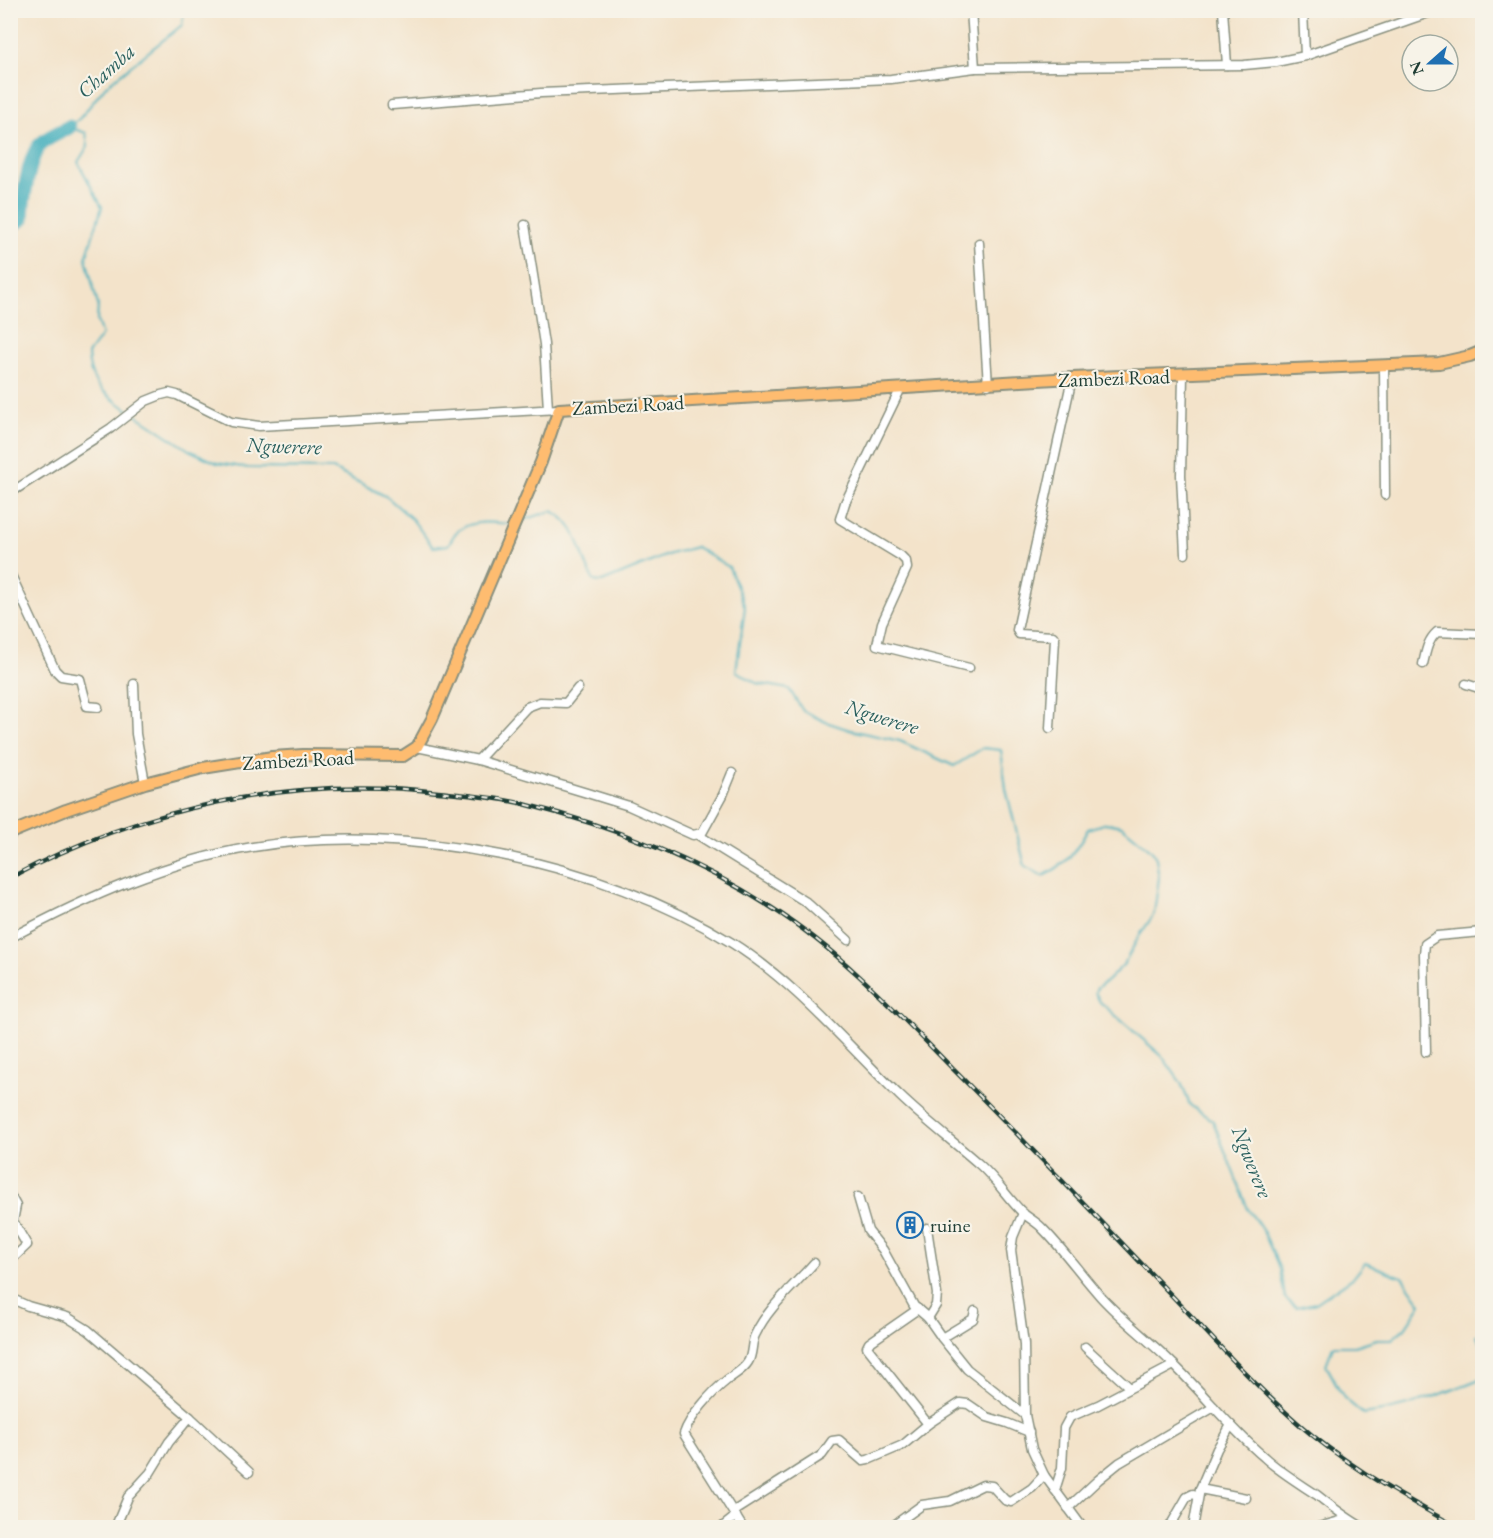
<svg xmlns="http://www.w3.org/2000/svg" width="1493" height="1538" font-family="'EB Garamond',serif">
<rect width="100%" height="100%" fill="#f7f3e8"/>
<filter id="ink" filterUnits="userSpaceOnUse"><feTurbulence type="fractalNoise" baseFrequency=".0167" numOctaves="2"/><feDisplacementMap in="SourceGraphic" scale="12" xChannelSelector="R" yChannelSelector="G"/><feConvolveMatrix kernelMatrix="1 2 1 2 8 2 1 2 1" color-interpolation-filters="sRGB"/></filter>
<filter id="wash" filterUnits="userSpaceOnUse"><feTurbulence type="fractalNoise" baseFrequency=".008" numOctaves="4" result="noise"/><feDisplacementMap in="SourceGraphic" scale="24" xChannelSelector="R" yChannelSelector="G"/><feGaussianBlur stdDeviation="1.35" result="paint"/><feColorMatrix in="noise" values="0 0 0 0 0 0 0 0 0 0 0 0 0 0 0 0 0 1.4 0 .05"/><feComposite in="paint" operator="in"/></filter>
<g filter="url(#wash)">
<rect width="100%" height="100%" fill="#f3e3ca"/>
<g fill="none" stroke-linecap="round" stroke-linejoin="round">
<g stroke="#3fadbc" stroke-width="2">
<path d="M69 127 86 133 88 146 78 162 102 207 86 258 98 306 97 321 102 335 88 354C89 385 104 393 128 410"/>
<polyline points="69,127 80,118 106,86 182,25 184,10"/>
<path d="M133 413 189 450 217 463 248 468 333 469 387 497 412 519 433 547 448 545C451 541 454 533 459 530 474 519 495 523 512 524"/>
<path d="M520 521 552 511C581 525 579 556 594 581L602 582 670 554 696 547 729 567 745 607 736 671 756 683 789 689 803 711 826 722 850 730 900 741 954 766 983 748 1001 750 1006 789 1025 866 1043 876C1067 864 1075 853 1088 829L1106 823 1122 826 1151 850 1156 858 1159 878 1154 914 1138 938 1124 964 1107 981 1097 988 1095 992 1100 1002 1162 1056 1181 1083 1190 1105 1213 1121 1248 1209 1264 1233 1280 1269 1285 1298 1296 1307 1316 1303 1354 1277 1365 1263 1402 1277 1421 1304 1405 1328 1392 1339H1377L1355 1346H1333L1326 1365 1344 1398 1363 1414C1405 1409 1443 1394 1482 1378"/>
<polyline points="1482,1331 1477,1336 1482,1348"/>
</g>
<path stroke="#3fadbc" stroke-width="15" d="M10 226 22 219C22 204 29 155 40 145 47 137 60 133 69 127"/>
</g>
</g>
<g filter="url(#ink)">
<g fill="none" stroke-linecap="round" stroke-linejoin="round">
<defs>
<g id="minor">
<polyline points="971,10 975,68"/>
<polyline points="1223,10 1227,65"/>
<polyline points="1303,10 1305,56"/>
<polyline points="392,105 541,93 891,79 975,68 1244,65 1276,62 1305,56 1437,10"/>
<polyline points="525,225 544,344 548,409"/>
<polyline points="979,243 988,385"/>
<polyline points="1384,365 1385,495"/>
<polyline points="1183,375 1181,475 1185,554"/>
<polyline points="900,390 845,503 840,519 901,556 906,561 907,568 882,623 877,645 969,668"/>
<polyline points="10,493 111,428 146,401 161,395 169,393 177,395 231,422 259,426 559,409"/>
<polyline points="10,573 55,670 61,676 80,679 87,706 98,707"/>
<path d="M1423 664C1426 652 1427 641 1437 632L1482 634"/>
<polyline points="134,684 136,734 145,783"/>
<polyline points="1466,684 1482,689"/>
<polyline points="1050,728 1055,639 1053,636 1019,634 1017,630 1072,378"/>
<polyline points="417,747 478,760 587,793 629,806 693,835 702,833 723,795 732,773"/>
<polyline points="478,760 527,707 540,702 566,703 578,688"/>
<polyline points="698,835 806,902 848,940"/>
<path d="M10 938C87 897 167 861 253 847 405 822 601 861 732 943 796 983 846 1044 900 1096 926 1121 954 1142 980 1165 997 1180 1008 1199 1024 1214 1030 1219 1038 1223 1043 1229 1064 1250 1081 1275 1101 1297 1123 1321 1150 1341 1173 1364 1204 1394 1231 1429 1264 1457 1280 1472 1299 1483 1317 1495 1332 1507 1346 1518 1364 1528"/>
<polyline points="1426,1052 1424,954 1425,944 1437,936 1482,932"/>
<polyline points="10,1195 16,1206 13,1221 27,1245 10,1261"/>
<polyline points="858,1197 868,1231 883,1250 914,1306 928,1318 942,1338 967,1369 1025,1415"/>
<polyline points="1023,1213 1013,1237 1011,1250 1024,1344 1025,1415 1032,1449 1044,1475 1083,1528"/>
<polyline points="927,1228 937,1294 936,1305 928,1318"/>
<polyline points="10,1298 28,1306 67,1317 88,1330 190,1417 249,1472"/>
<polyline points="918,1309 869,1343 867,1347 928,1424"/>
<polyline points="942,1338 973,1319 975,1311"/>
<polyline points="1085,1347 1129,1387"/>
<polyline points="1200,1489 1246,1498"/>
<polyline points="1055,1490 1062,1468 1064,1428 1070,1417 1098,1405 1174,1365"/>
<polyline points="1068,1508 1098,1480 1119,1463 1214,1407"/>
<polyline points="734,1511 822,1455 832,1441 839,1440 863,1461 868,1460 903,1445 928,1424 960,1403 968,1404 987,1417 1007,1423 1029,1432"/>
<polyline points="115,1528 128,1497 150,1473 169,1442 190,1417"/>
<polyline points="721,1528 736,1516"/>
<path d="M743 1528 684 1434C689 1417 713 1391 727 1380 735 1374 743 1370 748 1362 753 1354 751 1343 755 1335 768 1307 794 1286 814 1263"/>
<polyline points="890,1528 922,1505 950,1501 983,1485 992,1486 1005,1500 1011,1502 1032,1488 1044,1475"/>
<polyline points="1169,1528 1187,1497 1193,1494 1198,1496"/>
<polyline points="1193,1528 1200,1489 1217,1449 1231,1425"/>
<polyline points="1315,1528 1347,1519"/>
</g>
<polyline id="major" points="10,833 66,810 145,783 203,768 272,757 303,755 403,756 417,747 432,719 541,462 559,409 1072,378 1439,363 1470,356 1482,351"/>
</defs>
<use href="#minor" stroke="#89907f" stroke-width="11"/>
<use href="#major" stroke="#89907f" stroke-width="14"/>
<use href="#minor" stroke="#fff" stroke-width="8"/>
<use href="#major" stroke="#febc70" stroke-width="10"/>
<defs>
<path id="rail" d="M10 878C139 808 292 775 438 792 467 795 496 797 524 804 612 826 696 859 772 908 840 951 897 1012 953 1069 1029 1145 1103 1223 1177 1301 1221 1347 1263 1395 1312 1435 1358 1472 1408 1500 1459 1528"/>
</defs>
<use href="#rail" stroke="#1f3d34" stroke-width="4.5"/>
<use href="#rail" stroke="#f7f3e8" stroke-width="2" stroke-dasharray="7" stroke-linecap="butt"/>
</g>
</g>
<defs>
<symbol id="building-ring" viewBox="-11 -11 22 22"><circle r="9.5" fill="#f7f3e8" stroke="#1f6fb2" stroke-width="1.5"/><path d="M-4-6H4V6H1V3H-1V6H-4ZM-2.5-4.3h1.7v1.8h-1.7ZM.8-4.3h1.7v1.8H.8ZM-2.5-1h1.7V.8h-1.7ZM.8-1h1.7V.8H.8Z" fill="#1f6fb2"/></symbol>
</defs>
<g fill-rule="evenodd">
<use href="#building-ring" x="895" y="1210" width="30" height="30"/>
</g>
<g text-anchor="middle" stroke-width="4.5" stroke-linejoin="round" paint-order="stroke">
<g font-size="20" fill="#1f3d34" stroke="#f7f3e8">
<text transform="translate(1114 378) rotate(-2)" y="7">Zambezi Road</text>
<text transform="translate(628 405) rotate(-3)" y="7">Zambezi Road</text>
<text transform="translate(298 760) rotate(-3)" y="7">Zambezi Road</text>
</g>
<g font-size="20" fill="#1f3d34" stroke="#f7f3e8" text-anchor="start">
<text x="930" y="1232">ruine</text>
</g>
<g font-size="21" font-style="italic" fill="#295f5d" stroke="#f7f3e8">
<text transform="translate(106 71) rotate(-42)" y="7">Chamba</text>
<text transform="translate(284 446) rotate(2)" y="7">Ngwerere</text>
<text transform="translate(882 717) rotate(17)" y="7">Ngwerere</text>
<text transform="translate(1252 1162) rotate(68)" y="7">Ngwerere</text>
</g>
</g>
<rect width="1493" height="1538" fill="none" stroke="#f7f3e8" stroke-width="36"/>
<g transform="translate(1430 63) rotate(249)"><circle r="28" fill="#f7f3e8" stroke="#a1aaa0" stroke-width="1.5"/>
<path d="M0-4.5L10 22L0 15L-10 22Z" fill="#1f6fb2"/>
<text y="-9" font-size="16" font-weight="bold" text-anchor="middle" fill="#1f3d34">N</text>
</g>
</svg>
